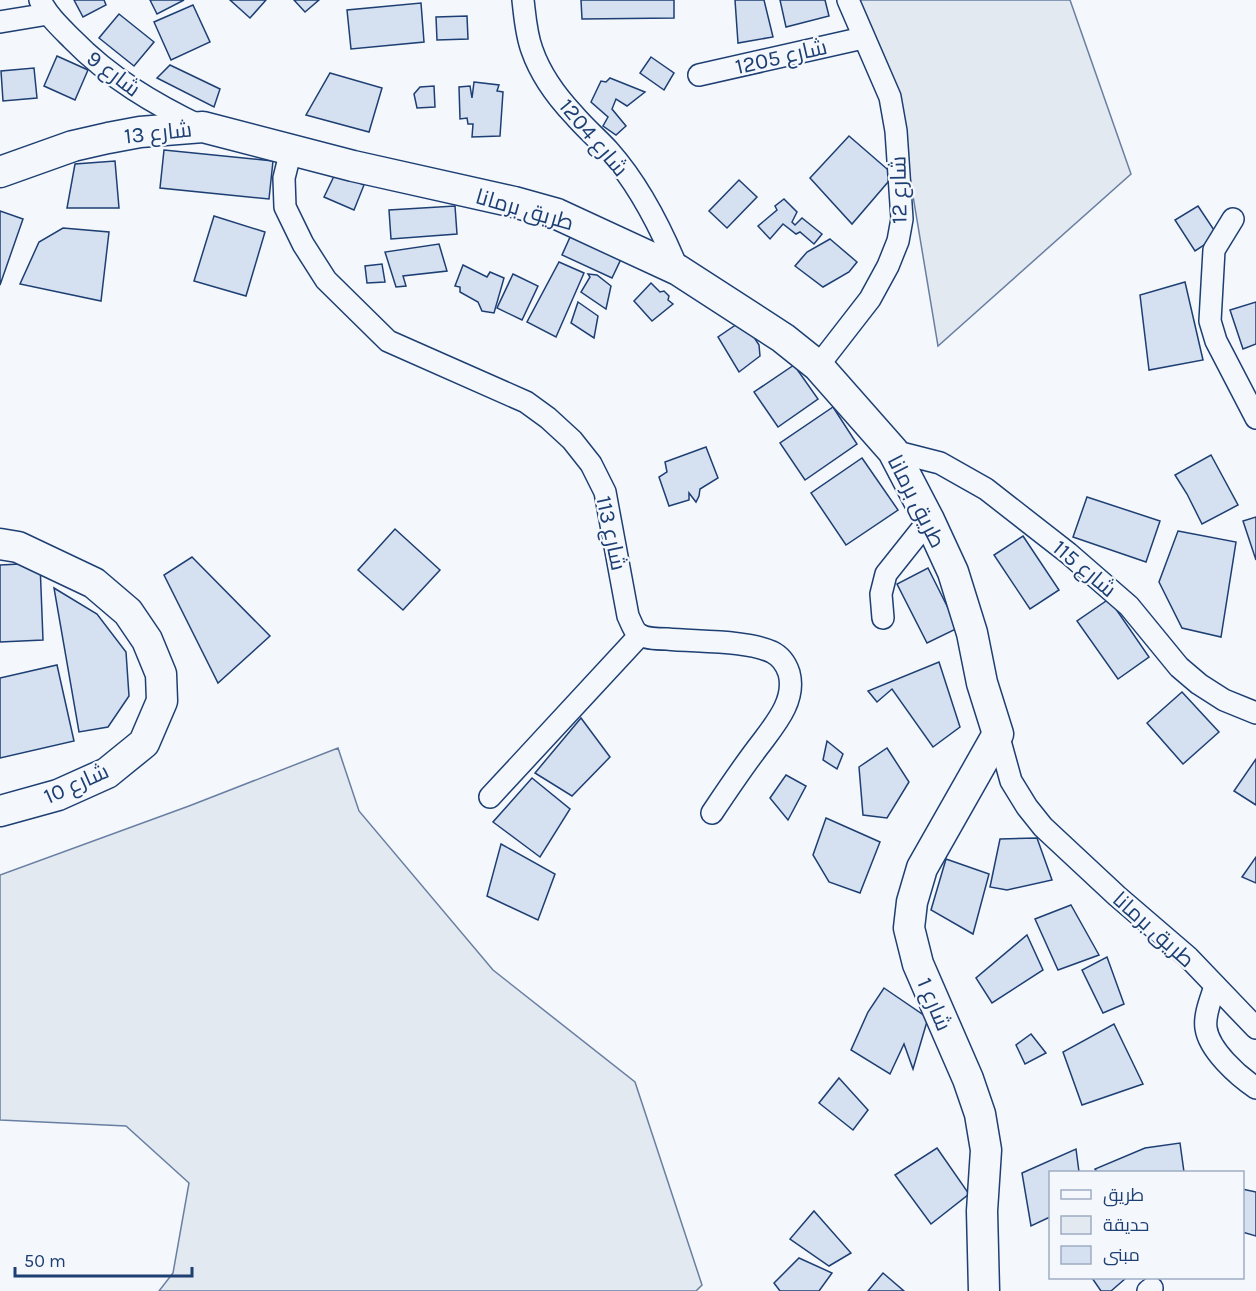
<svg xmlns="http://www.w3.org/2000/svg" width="1256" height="1291" font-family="Karla,Cairo,sans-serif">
<rect width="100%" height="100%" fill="#f4f7fb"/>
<g fill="#e3e9f0" stroke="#687fa3" stroke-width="1.5">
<polygon points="857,0 1070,0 1131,174 938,346 898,106"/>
<polygon points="338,748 359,811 493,970 635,1082 702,1285 696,1291 159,1291 173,1273 189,1183 126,1126 0,1120 0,875 189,806"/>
</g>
<g fill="#d5e0f0" stroke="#1d3f73" stroke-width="1.5">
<polygon points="74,0 104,0 106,5 83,17"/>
<polygon points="150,0 184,0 157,14"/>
<polygon points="230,0 266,0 250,18"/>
<polygon points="294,0 319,0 305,12"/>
<polygon points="581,0 674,0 674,18 582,19"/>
<polygon points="735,0 764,0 773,37 738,43"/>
<polygon points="780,0 825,0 829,16 786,27"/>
<polygon points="421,3 424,42 351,49 347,10"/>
<polygon points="193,5 210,42 171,60 154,22"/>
<polygon points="119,14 154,42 134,66 99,38"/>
<polygon points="467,16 468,39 437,40 436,17"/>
<polygon points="57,56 88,70 75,100 44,86"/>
<polygon points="651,57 674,73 664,90 640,73"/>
<polygon points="170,65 220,89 214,107 157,78"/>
<polygon points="34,68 37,98 3,101 1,71"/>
<polygon points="330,73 382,88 369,132 306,115"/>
<polygon points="610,78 645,92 627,106 616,99 612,109 626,126 616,135 603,126 608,117 591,102 601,81 606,82"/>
<polygon points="474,82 499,85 497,91 503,92 500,136 472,137 473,124 468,124 467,118 460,119 459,87 470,86 472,98"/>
<polygon points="434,86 435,107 417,108 414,94 420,87"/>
<polygon points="849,136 894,175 852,224 810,178"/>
<polygon points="164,150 273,161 269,199 160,188"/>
<polygon points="115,161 119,208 67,208 75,164"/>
<polygon points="336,172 364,185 354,210 324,197"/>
<polygon points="739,180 757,197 727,228 709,211"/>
<polygon points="784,199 797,212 792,222 795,225 802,218 822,234 814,244 800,232 796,234 783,224 770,239 758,226 777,210 775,206"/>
<polygon points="455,206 457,234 391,239 389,210"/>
<polygon points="1198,206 1218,236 1195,251 1175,220"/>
<polygon points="0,211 23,219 0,285"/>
<polygon points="214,216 265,232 246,296 194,281"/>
<polygon points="63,228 109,232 101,301 20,284 39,242"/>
<polygon points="571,235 621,259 612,278 562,255"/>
<polygon points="830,239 857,262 849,272 823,287 795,266 807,252"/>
<polygon points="439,244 447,271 403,276 406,286 396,287 385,252"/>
<polygon points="559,262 584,273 556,337 527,322"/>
<polygon points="382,264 385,282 367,283 365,266"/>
<polygon points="463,265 487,277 490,272 504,278 494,313 482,311 478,302 460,292 460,287 455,286"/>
<polygon points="513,274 538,286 522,320 497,308"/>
<polygon points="588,274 597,275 611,286 606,309 581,292 590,277"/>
<polygon points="1185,282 1203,360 1149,370 1140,295"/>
<polygon points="651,283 660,292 664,291 669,296 668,300 673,304 652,321 634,301"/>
<polygon points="578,302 598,316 594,338 571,323"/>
<polygon points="1256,302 1256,344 1243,349 1230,310"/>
<polygon points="743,320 759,345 760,356 739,372 718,337"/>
<polygon points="794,365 818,399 778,427 754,392"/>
<polygon points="833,407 857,444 805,480 780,443"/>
<polygon points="706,447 718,478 700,489 699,496 696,502 689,493 689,500 669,506 659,477 667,472 665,462"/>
<polygon points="1211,455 1238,505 1202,524 1187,494 1175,475"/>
<polygon points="862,458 898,510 846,545 811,493"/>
<polygon points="1087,497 1160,521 1146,562 1073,537"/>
<polygon points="1256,517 1256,560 1243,521"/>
<polygon points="395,529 440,570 403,610 358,570"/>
<polygon points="1178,531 1236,542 1221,637 1182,628 1159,582"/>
<polygon points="1023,536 1059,590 1030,609 994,555"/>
<polygon points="192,557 270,636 218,683 164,575"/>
<polygon points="40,563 43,640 0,642 0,565"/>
<polygon points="928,568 958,628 927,643 897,584"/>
<polygon points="54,588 97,614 126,652 129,696 108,727 79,732"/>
<polygon points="1109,599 1149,657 1118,679 1077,621"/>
<polygon points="939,662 960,727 933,747 892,689 877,702 868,691"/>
<polygon points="57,665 74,741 0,758 0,678"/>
<polygon points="1182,692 1219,732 1183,764 1147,723"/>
<polygon points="581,718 610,757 572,796 535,773"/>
<polygon points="827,741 843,754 837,769 823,760"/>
<polygon points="887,748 909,782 887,818 863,815 859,767"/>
<polygon points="1256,759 1256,805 1234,791"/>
<polygon points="786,775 806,786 788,820 770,798"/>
<polygon points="532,778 570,809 540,857 493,822"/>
<polygon points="826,818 880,842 860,893 829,882 813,855"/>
<polygon points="1037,838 1052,880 1007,890 990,887 1000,839"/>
<polygon points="501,844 555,874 538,920 487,896"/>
<polygon points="1256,857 1256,883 1242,877"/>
<polygon points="946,859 989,874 973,934 931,910"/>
<polygon points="1071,905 1099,955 1058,970 1035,919"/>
<polygon points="1027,935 1043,970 992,1003 976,978"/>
<polygon points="1107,957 1124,1004 1103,1013 1082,970"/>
<polygon points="884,988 928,1018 913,1069 904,1044 890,1074 851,1050 868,1012"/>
<polygon points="1114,1024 1143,1084 1082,1105 1063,1052"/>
<polygon points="1031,1034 1046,1053 1025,1064 1016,1045"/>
<polygon points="839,1078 868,1110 853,1130 819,1103"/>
<polygon points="1180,1143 1184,1172 1097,1172 1095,1169 1145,1148"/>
<polygon points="937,1148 969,1194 931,1224 895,1175"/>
<polygon points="1076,1149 1079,1172 1050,1172 1050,1217 1031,1226 1022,1173"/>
<polygon points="1242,1189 1256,1192 1256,1236 1242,1232"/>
<polygon points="814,1211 851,1253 829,1266 790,1239"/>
<polygon points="799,1258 832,1273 819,1291 780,1291 774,1283"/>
<polygon points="883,1273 904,1291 868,1291"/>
<polygon points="1092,1278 1126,1278 1111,1291 1101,1291"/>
</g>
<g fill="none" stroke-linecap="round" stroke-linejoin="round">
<defs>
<g id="street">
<path d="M40 0C48 16 60 27 72 39 110 78 154 104 202 127"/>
<path d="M523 0C525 17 526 34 532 50 540 73 557 97 574 115 585 128 598 139 609 151 640 186 661 228 678 270"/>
<polyline points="0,22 48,14"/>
<polyline points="699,75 863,38"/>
<path d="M291 150 284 178 285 207 303 244 326 280 388 341 526 402 548 418 572 440 591 464 605 492 628 616C631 622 634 632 640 635 647 639 660 639 667 639 696 642 746 640 772 652 780 656 786 664 789 673 796 699 777 722 762 742 744 765 728 789 712 813"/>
<polyline points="1233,219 1214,250 1210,321 1216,341 1256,418"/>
<polyline points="818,366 870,299 888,266 898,241 902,219 896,131 890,97 848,0"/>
<polyline points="893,451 940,463 986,489 1068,553 1129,606 1179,667 1199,684 1224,700 1256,713"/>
<polyline points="883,618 881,594 886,574 929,520"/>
<polyline points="998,734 1011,781 1027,807 1043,827 1117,896 1188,957 1256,1028"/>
<polyline points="490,797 640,635"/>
<path d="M1215 986C1211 999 1204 1015 1206 1028 1209 1050 1238 1076 1256 1088"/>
<polyline points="1148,1291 1152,1288"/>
</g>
<g id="secondary">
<polyline points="0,172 73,146 108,138 140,132 203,127 353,166 514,202 557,214 678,270 783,338 818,366 893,451 929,520 953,572 972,633 982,683 998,734 922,868 912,902 909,928 918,964 968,1079 980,1114 986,1150 982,1211 984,1291"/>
<polyline points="0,544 18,547 94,583 128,612 147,640 161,674 162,701 144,743 107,773 58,795 0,811"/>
</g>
</defs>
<use href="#street" stroke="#1d3f73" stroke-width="24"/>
<use href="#secondary" stroke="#1d3f73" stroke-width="33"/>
<use href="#street" stroke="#f4f7fb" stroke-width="21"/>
<use href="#secondary" stroke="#f4f7fb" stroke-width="30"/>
</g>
<g text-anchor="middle" stroke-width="4.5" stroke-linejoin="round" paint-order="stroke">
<g font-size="22" fill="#1d3f73" stroke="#f4f7fb">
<text transform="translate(781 56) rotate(-13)" y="8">شارع 1205</text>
<text transform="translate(114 73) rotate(37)" y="8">شارع 9</text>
<text transform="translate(158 132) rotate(-6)" y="8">شارع 13</text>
<text transform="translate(594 137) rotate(50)" y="8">شارع 1204</text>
<text transform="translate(898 190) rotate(-91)" y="8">شارع 12</text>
<text transform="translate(525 209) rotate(16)" y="8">طريق برمانا</text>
<text transform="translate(917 501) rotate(63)" y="8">طريق برمانا</text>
<text transform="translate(612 533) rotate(78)" y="8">شارع 113</text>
<text transform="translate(1085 568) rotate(40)" y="8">شارع 115</text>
<text transform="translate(76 783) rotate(-24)" y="8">شارع 10</text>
<text transform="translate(1154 929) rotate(42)" y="8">طريق برمانا</text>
<text transform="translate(935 1004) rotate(67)" y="8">شارع 1</text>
</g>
</g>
<rect x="1049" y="1171" width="195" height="108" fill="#f4f7fb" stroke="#9eadc5" stroke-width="1.5"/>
<rect x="1061" y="1190" width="30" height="9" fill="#f4f7fb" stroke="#9eadc5" stroke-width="1.5"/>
<text x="1103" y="1201" font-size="18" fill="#1d3f73">طريق</text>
<rect x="1061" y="1216" width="30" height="18" fill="#e3e9f0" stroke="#9eadc5" stroke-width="1.5"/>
<text x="1103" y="1231" font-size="18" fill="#1d3f73">حديقة</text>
<rect x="1061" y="1246" width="30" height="18" fill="#d5e0f0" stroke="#9eadc5" stroke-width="1.5"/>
<text x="1103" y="1261" font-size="18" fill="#1d3f73">مبنى</text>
<path d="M15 1267v9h177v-9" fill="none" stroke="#1d3f73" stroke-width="3"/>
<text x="24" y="1267" font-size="18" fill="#1d3f73" stroke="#f4f7fb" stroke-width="4.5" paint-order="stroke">50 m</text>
</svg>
